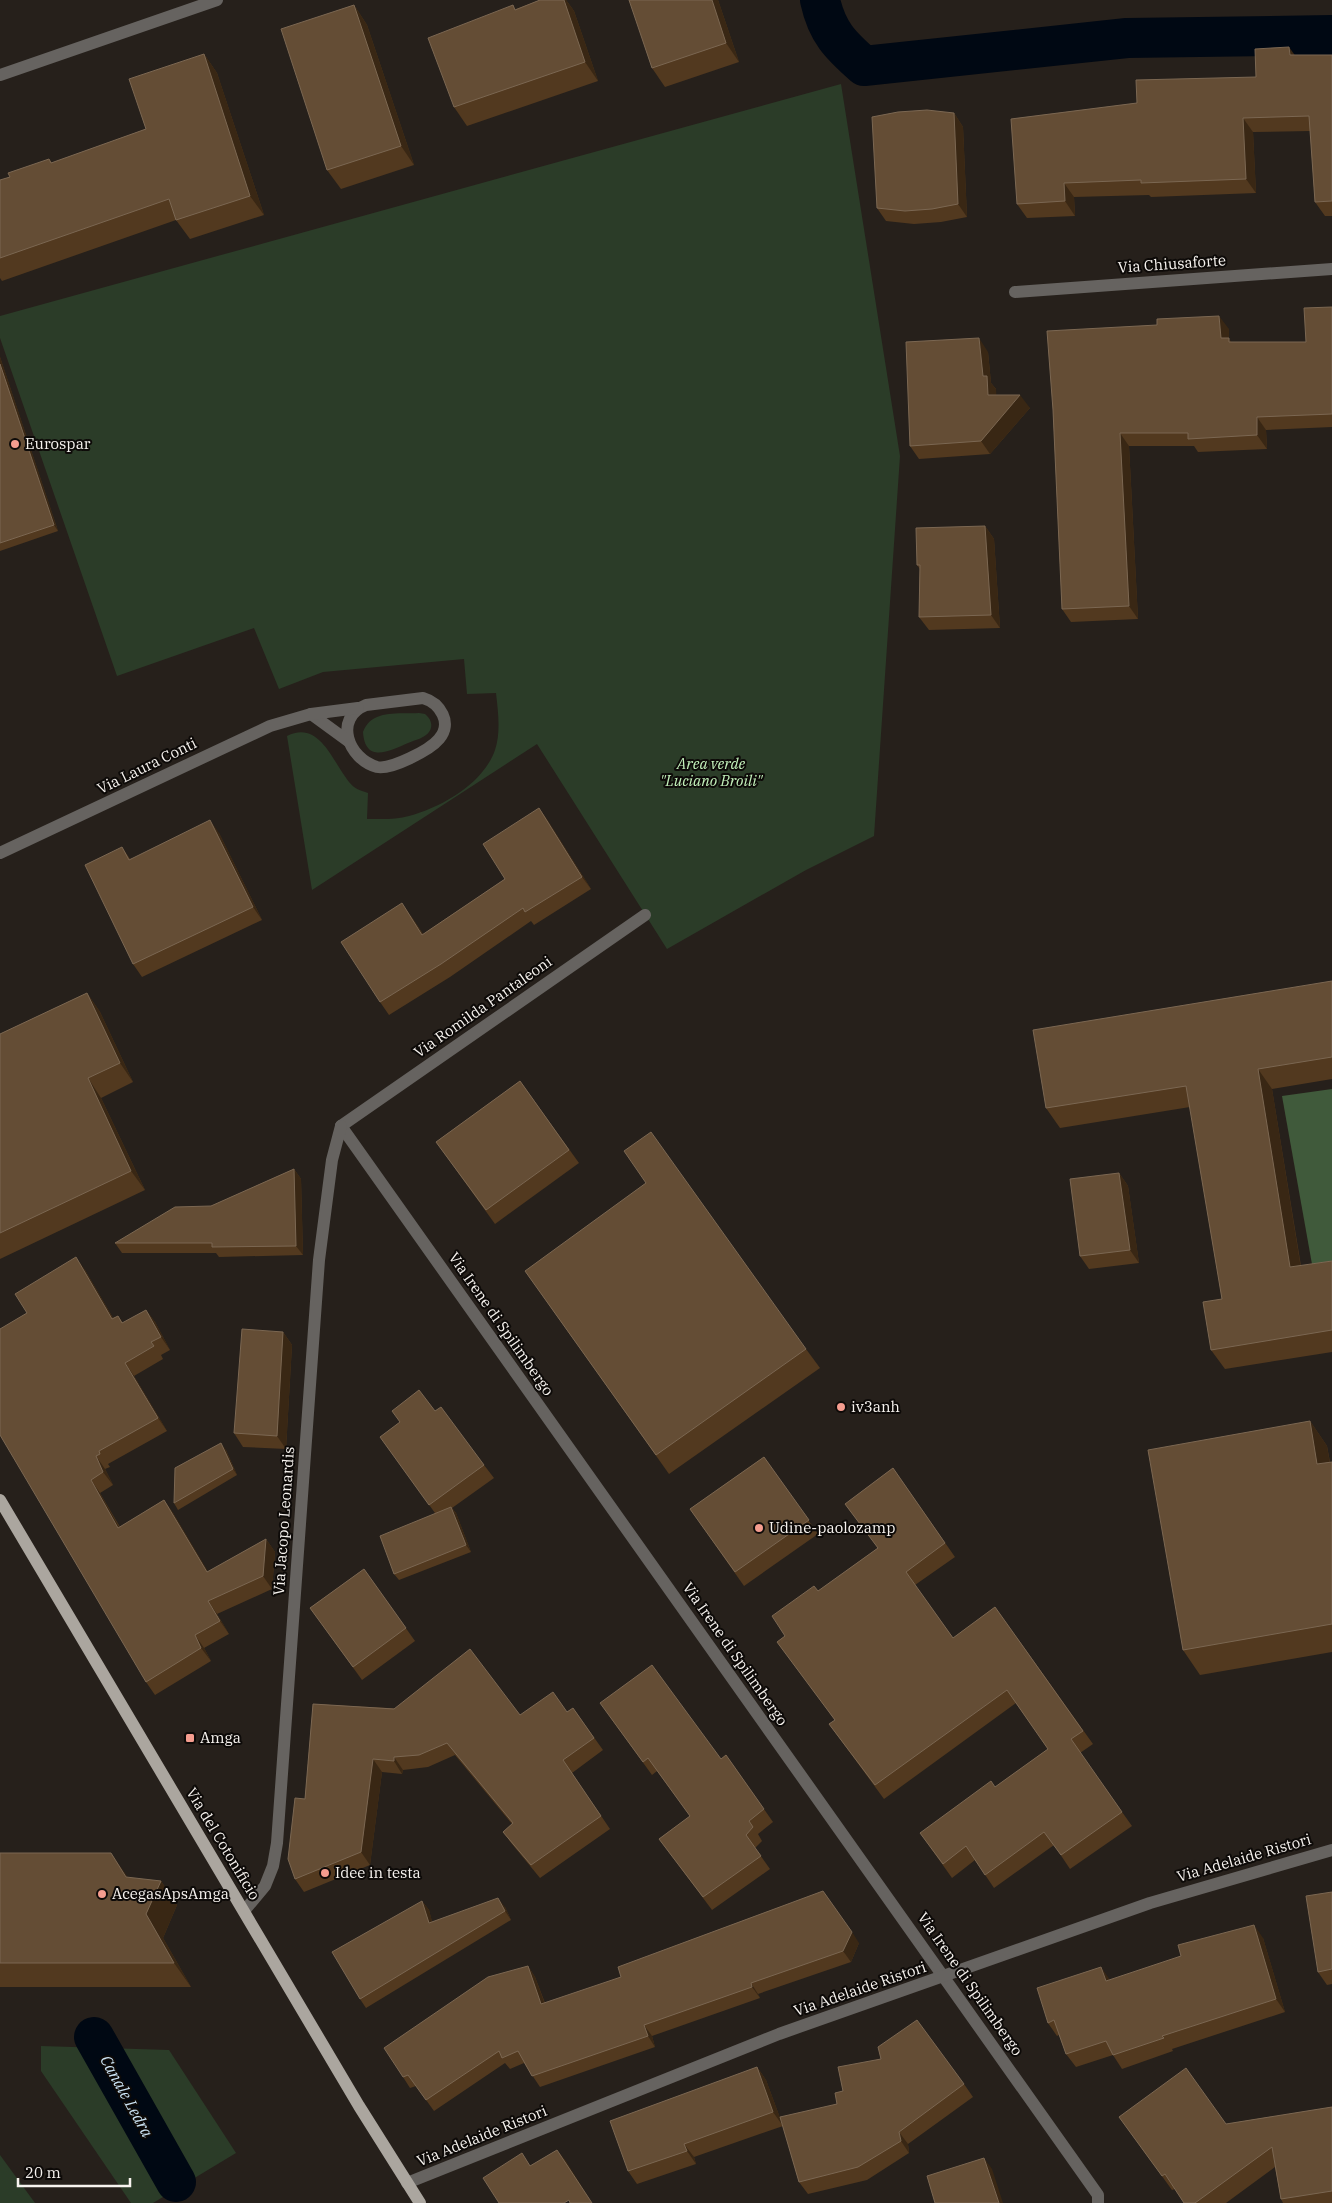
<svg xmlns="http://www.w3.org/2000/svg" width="1332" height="2203" font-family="'IBM Plex Serif',serif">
<rect width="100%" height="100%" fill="#26201b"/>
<g fill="#2b3c28">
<path d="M841 84 900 456 874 836 806 870 667 949 537 744 312 890 287 736C323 718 335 771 354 787 358 790 363 791 368 793L367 819C381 819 396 820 409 816 442 807 483 784 495 750 501 732 498 711 496 693L467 694 464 659 323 672 279 689 254 628 117 676 0 338V316Z"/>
<path d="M419 713 425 714C430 718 434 725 429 732 425 738 415 740 408 743 390 751 365 764 363 732 371 709 399 714 419 713Z"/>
<polygon points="41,2046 169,2050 236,2153 153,2203 131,2203 41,2071"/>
<polygon points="0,2155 35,2203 0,2203"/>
</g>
<polygon fill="#405a3b" points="1332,1089 1332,1278 1315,1281 1282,1096"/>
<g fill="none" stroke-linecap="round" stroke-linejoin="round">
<g stroke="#000813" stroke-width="40">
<path d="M820 0C827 32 840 45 864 66L1127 38 1332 35"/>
<polyline points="94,2037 176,2182"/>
</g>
<g stroke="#666360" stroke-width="12">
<polyline points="0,75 217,0"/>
<polyline points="1015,292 1332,269"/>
<path d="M423 698C440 703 453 723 439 739 430 750 391 770 377 767 348 759 333 718 366 705Z"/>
<polyline points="311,714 348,741"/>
<polyline points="0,853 270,726 311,714 358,708"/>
<polyline points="341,1126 1098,2195 1098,2203"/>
<polyline points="341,1126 645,915"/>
<polyline points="244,1911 265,1886 273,1866 277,1843 319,1260 332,1160 341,1126"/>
<polyline points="407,2183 779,2034 1150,1903 1332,1850"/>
</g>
<polyline stroke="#aba69f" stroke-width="12" points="0,1500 359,2106 420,2203"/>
</g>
<g fill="#52391f">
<polygon points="540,0 566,0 574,11 598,81 467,126 454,107 516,9"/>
<polygon points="718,0 739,62 665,87 652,68"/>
<polygon points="354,5 367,25 414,165 341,189 327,170"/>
<polygon points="204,54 217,73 264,215 190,239 176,220 2,281 0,278 0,180 10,177 49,159 52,163 146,129"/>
<polygon points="1295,55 1332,55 1332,216 1325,216 1315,202 1310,131 1253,132 1256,193 1151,197 1149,195 1074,197 1075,216 1027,218 1017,204 1137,103 1256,77"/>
<polygon points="954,113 963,127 967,217 941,222 914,224 886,221 877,208"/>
<polygon points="1332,307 1332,427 1266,430 1267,449 1198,452 1194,446 1129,446 1138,619 1071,622 1062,609 1053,410 1229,329 1229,339 1231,342 1306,342"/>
<polygon points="988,352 991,383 996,389 996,395 1030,408 990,454 919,459 910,446"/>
<polygon points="0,357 58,531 0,551"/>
<polygon points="985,526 994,539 1000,628 929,630 919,617 920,569 917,565"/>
<polygon points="539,808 548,821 591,889 534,925 531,921 450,977 389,1015 380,1002 411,916 423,934 505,879"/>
<polygon points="219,833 262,920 142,977 133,964 122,847 130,859"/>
<polygon points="1332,981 1332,1079 1272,1089 1301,1266 1332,1261 1332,1352 1225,1369 1211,1350 1222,1299 1190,1107 1060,1128 1046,1108"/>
<polygon points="87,993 100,1012 133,1082 101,1098 145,1190 0,1259 0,1034"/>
<polygon points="520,1081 579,1163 495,1224 436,1142"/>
<polygon points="294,1169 301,1179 303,1255 219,1257 216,1253 122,1253 115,1243 211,1206"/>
<polygon points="1119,1173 1128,1186 1139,1263 1089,1269 1080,1256"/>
<polygon points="85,1270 113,1318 118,1316 123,1323 146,1310 155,1322 170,1350 161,1355 163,1359 134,1376 167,1431 108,1464 110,1467 105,1469 113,1485 100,1493 120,1527 164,1500 173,1513 208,1572 266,1539 275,1552 272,1589 217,1614 229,1634 204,1648 211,1661 155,1695 146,1682 27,1313"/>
<polygon points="525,1271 806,1349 820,1368 669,1474"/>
<polygon points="283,1332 292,1345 286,1449 243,1447 234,1433"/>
<polygon points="435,1411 484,1465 494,1478 452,1508 456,1513 471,1552 399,1580 394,1574 435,1513 380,1437"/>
<polygon points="1310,1421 1327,1446 1330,1462 1332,1462 1332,1652 1200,1675 1183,1650"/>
<polygon points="226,1450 237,1475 178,1510 174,1503"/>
<polygon points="764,1457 818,1534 744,1586 690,1509"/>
<polygon points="893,1468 955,1557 915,1585 953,1638 995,1607 1093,1744 1080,1753 1132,1826 1070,1869 1054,1845 994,1888 975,1860 952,1878 920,1833 995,1787 1048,1749 1016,1703 884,1799 829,1724 835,1720 777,1642 785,1636 818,1591 878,1548 845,1504"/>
<polygon points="364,1569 415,1641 362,1680 310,1608"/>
<polygon points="313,1704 520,1715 567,1712 573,1708 603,1750 572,1773 610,1829 540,1878 512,1844 503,1832 512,1824 455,1755 428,1767 403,1770 402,1774 382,1772 370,1865 304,1892 295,1879 305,1799"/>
<polygon points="610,1717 721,1759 726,1755 773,1822 758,1834 762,1841 755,1848 770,1869 712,1910 659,1839 690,1816 657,1771 652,1775"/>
<polygon points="0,1853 128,1878 161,1881 177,1905 163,1938 191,1987 0,1987"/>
<polygon points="1332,1892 1332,1984 1327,1985 1318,1972"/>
<polygon points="422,1901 429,1910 432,1922 505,1907 511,1920 366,2008 360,1999"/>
<polygon points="1263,1938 1285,2012 1172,2049 1173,2051 1122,2069 1113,2055 1076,2067 1066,2054 1059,2035 1057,2036 1048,2023 1110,1980"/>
<polygon points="859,1943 851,1962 758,1994 760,1998 652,2036 655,2047 540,2087 524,2063 510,2069 505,2063 434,2111 416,2086 410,2088 403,2077 528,1966 535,1977 545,2003"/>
<polygon points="757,2067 766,2080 783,2126 964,2084 973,2097 908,2144 909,2153 867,2180 808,2194 799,2182 783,2126 694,2157 696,2164 637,2184 628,2171"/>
<polygon points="1332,2107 1332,2203 1283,2203 1281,2199 1275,2167 1226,2203 1184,2203 1175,2189 1172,2190 1119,2117 1226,2124"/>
</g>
<g fill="#392714">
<polygon points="564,0 566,0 574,11 598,81 585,62"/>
<polygon points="712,0 718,0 739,62 726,43"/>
<polygon points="354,5 367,25 414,165 401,146"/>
<polygon points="1289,47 1299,61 1290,55"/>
<polygon points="204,54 217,73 264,215 250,196"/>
<polygon points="954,113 963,127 967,217 958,204"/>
<polygon points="1243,118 1253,132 1256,193 1246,179"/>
<polygon points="1064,183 1074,197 1075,216 1065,201"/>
<polygon points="1219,316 1229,329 1229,339 1238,351 1221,338"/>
<polygon points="979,338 988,352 991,383 996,389 997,408 988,395 983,376"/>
<polygon points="0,357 58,531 54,525 0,364"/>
<polygon points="1020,395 1030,408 990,454 981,441"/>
<polygon points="1257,417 1266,430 1267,449 1257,435"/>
<polygon points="1120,433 1129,446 1138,619 1129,606"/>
<polygon points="985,526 994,539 1000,628 991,615"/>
<polygon points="539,808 548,821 591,889 582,877"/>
<polygon points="210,820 219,833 262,920 253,907"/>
<polygon points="402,903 411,916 431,947 422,935"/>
<polygon points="87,993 100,1012 133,1082 120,1063"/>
<polygon points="1258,1069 1272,1089 1304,1287 1290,1267"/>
<polygon points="88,1078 101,1098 145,1190 131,1171"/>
<polygon points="294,1169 301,1179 303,1255 296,1246"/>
<polygon points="1119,1173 1128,1186 1139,1263 1130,1250"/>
<polygon points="76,1257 85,1270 121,1332 112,1319"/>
<polygon points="146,1310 155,1322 170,1350 161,1337"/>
<polygon points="283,1332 292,1345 286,1449 277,1436"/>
<polygon points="125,1363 134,1376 167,1431 158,1418"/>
<polygon points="1310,1421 1327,1446 1332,1476 1317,1464"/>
<polygon points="221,1443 226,1450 237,1475 233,1469"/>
<polygon points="96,1456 105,1469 113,1485 103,1472"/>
<polygon points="91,1480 100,1493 127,1541 118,1528"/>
<polygon points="164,1500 173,1513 216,1585 207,1572"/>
<polygon points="451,1507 456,1513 471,1552 466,1545"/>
<polygon points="266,1539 275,1552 272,1589 263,1576"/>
<polygon points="208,1601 217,1614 229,1634 220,1621"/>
<polygon points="195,1635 204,1648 211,1661 201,1648"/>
<polygon points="394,1757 403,1770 402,1774 394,1761"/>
<polygon points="373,1759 382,1772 370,1865 361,1852"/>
<polygon points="111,1853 127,1876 143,1901 126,1877"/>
<polygon points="161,1881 177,1905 163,1938 191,1987 174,1963 146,1914"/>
<polygon points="498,1898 505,1907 511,1920 505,1911"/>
<polygon points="422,1901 429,1910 435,1932 429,1923"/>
<polygon points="1254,1925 1263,1938 1285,2012 1276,1999"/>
<polygon points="852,1932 859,1943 851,1962 843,1951"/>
<polygon points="528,1966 535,1977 549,2015 541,2004"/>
<polygon points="1101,1967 1110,1980 1106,1981"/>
<polygon points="751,1983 758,1994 760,1998 752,1987"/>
<polygon points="644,2025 652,2036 655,2047 648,2036"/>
<polygon points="757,2067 766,2080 783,2126 773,2112"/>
<polygon points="899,2132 908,2144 909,2153 901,2141"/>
<polygon points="684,2144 694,2157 696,2164 687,2151"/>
<polygon points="557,2150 566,2161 592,2203"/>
<polygon points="984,2158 992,2169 1003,2203 999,2203"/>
</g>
<g fill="#644d35" stroke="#7b6752">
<polygon points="540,0 564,0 585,62 454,107 428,38 513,5 515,10"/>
<polygon points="629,0 712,0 726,43 652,68"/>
<polygon points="354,5 401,146 327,170 281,29"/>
<polygon points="1289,47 1290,55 1332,55 1332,201 1315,202 1309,116 1243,118 1246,179 1141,183 1141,180 1064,183 1065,201 1017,204 1011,119 1137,103 1136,80 1256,77 1255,49"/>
<polygon points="204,54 250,196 176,220 169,199 0,258 0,180 10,177 8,173 49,159 51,163 146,129 129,79"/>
<polygon points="927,110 954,113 958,204 932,209 905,211 877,208 872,117 898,112"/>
<polygon points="1332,307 1332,414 1257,417 1257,435 1188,439 1188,433 1120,433 1129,606 1062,609 1053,410 1047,331 1157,325 1157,319 1219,316 1221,338 1229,338 1229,342 1306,342 1304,308"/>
<polygon points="979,338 983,376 987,376 988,395 1020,395 981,441 910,446 906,342"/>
<polygon points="0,364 54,525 0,543"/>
<polygon points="985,526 991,615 919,617 920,565 917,565 916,528"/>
<polygon points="539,808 582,877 525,912 523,908 441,964 380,1002 341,942 402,903 422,935 505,879 483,844"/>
<polygon points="210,820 253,907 133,964 85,865 122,847 129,860"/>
<polygon points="1332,981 1332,1057 1258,1069 1290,1267 1332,1261 1332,1330 1211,1350 1203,1302 1222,1299 1186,1086 1046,1108 1033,1030"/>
<polygon points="87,993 120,1063 88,1078 131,1171 0,1233 0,1034"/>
<polygon points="520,1081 569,1150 486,1210 436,1142"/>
<polygon points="651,1132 806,1349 656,1455 525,1271 646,1183 624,1151"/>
<polygon points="294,1169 296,1246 212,1247 212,1243 115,1243 175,1207 211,1206"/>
<polygon points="1119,1173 1130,1250 1080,1256 1070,1179"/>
<polygon points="76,1257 112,1319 118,1316 122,1323 146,1310 161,1337 151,1342 154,1346 125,1363 158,1418 99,1451 100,1454 96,1456 103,1472 91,1480 118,1528 164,1500 207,1572 266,1539 263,1576 208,1601 220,1621 195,1635 201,1648 146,1682 0,1435 0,1329 27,1313 15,1294"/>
<polygon points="242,1329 283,1332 277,1436 234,1433"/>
<polygon points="419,1390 435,1411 441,1407 484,1465 429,1505 380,1437 400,1422 392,1411"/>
<polygon points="1310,1421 1317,1464 1332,1462 1332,1624 1183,1650 1148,1450"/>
<polygon points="221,1443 233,1469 174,1503 175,1468"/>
<polygon points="764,1457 809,1520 735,1572 690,1509"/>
<polygon points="893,1468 945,1543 906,1572 953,1638 995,1607 1083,1731 1071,1739 1122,1812 1061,1855 1044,1832 985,1875 966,1846 943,1864 920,1833 991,1781 995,1787 1048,1749 1007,1690 875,1785 829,1724 835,1720 777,1642 785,1636 772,1616 814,1586 818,1591 878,1548 845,1504"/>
<polygon points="451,1507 466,1545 394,1574 380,1536"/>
<polygon points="364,1569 406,1628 353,1667 310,1608"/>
<polygon points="470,1649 520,1715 553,1692 567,1712 573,1708 594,1738 563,1760 601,1816 531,1865 503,1832 513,1823 447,1743 419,1755 394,1757 394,1761 373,1759 361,1852 295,1879 288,1859 295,1798 305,1799 313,1704 394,1709"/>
<polygon points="652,1665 721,1759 726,1755 764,1809 749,1821 753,1827 746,1835 761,1856 703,1897 659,1839 690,1816 648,1758 643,1762 600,1703"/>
<polygon points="0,1853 111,1853 126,1877 161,1881 146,1914 174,1963 0,1963"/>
<polygon points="823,1891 852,1932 843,1951 751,1983 752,1987 644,2025 648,2036 532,2076 518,2051 502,2058 499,2051 426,2100 408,2075 403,2077 384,2048 488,1977 528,1966 541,2004 621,1977 618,1967"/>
<polygon points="1332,1892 1332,1969 1318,1972 1306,1896"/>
<polygon points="498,1898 505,1911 360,1999 332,1952 422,1901 429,1923"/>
<polygon points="1254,1925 1276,1999 1162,2036 1164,2038 1113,2055 1106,2041 1066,2054 1054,2020 1048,2023 1037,1988 1101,1967 1106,1981 1181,1956 1178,1945"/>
<polygon points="917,2020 964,2084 899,2132 901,2141 858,2167 799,2182 780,2117 837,2104 835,2093 843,2091 838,2067 881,2059 878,2047"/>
<polygon points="757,2067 773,2112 684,2144 687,2151 628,2171 610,2121"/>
<polygon points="1186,2068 1226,2124 1332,2107 1332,2191 1281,2199 1272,2147 1195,2203 1184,2203 1165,2174 1162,2176 1119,2117"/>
<polygon points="557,2150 592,2203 570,2203 569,2200 564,2203 499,2203 483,2178 522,2153 530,2166"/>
<polygon points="984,2158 999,2203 935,2203 927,2176"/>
</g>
<g fill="#f59d8f" stroke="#0d0a08" stroke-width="2">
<circle cx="15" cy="444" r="5"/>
<circle cx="841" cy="1407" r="5"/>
<circle cx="759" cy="1528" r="5"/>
<rect x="185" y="1733" width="10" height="10" rx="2.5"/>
<circle cx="325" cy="1873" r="5"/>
<circle cx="102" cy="1894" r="5"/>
</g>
<g text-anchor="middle" stroke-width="4" stroke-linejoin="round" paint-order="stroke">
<g font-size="15" fill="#f7f3ef" stroke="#0d0a08">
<text transform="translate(1172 264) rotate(-4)" y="5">Via Chiusaforte</text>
<text transform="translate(147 766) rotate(-26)" y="5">Via Laura Conti</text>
<text transform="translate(483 1007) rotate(-35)" y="5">Via Romilda Pantaleoni</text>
<text transform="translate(501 1324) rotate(55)" y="5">Via Irene di Spilimbergo</text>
<text transform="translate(284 1521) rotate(-86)" y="5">Via Jacopo Leonardis</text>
<text transform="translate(735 1654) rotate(55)" y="5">Via Irene di Spilimbergo</text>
<text transform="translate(223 1844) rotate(59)" y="5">Via del Cotonificio</text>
<text transform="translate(1244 1858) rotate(-16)" y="5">Via Adelaide Ristori</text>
<text transform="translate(970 1984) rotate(55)" y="5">Via Irene di Spilimbergo</text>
<text transform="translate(860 1989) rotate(-19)" y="5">Via Adelaide Ristori</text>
<text transform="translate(482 2136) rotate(-22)" y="5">Via Adelaide Ristori</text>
</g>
<g font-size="15" fill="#f7f3ef" stroke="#0d0a08" text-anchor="start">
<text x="25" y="449">Eurospar</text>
<text x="851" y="1412">iv3anh</text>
<text x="769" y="1533">Udine-paolozamp</text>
<text x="200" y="1743">Amga</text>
<text x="335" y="1878">Idee in testa</text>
<text x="112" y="1899">AcegasApsAmga</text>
</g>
<g font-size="15" font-style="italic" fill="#c4f3bc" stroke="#0d0a08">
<text x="711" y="769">Area verde<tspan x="711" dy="17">"Luciano Broili"</tspan></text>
</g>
<g font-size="16" font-style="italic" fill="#cde5f6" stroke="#0d0a08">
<text transform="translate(127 2096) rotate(61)" y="6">Canale Ledra</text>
</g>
</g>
<path d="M18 2178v8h112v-8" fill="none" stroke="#f7f3ef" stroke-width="2.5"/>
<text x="25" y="2178" font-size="15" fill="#f7f3ef" stroke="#0d0a08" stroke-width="4" paint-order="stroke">20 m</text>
</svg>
